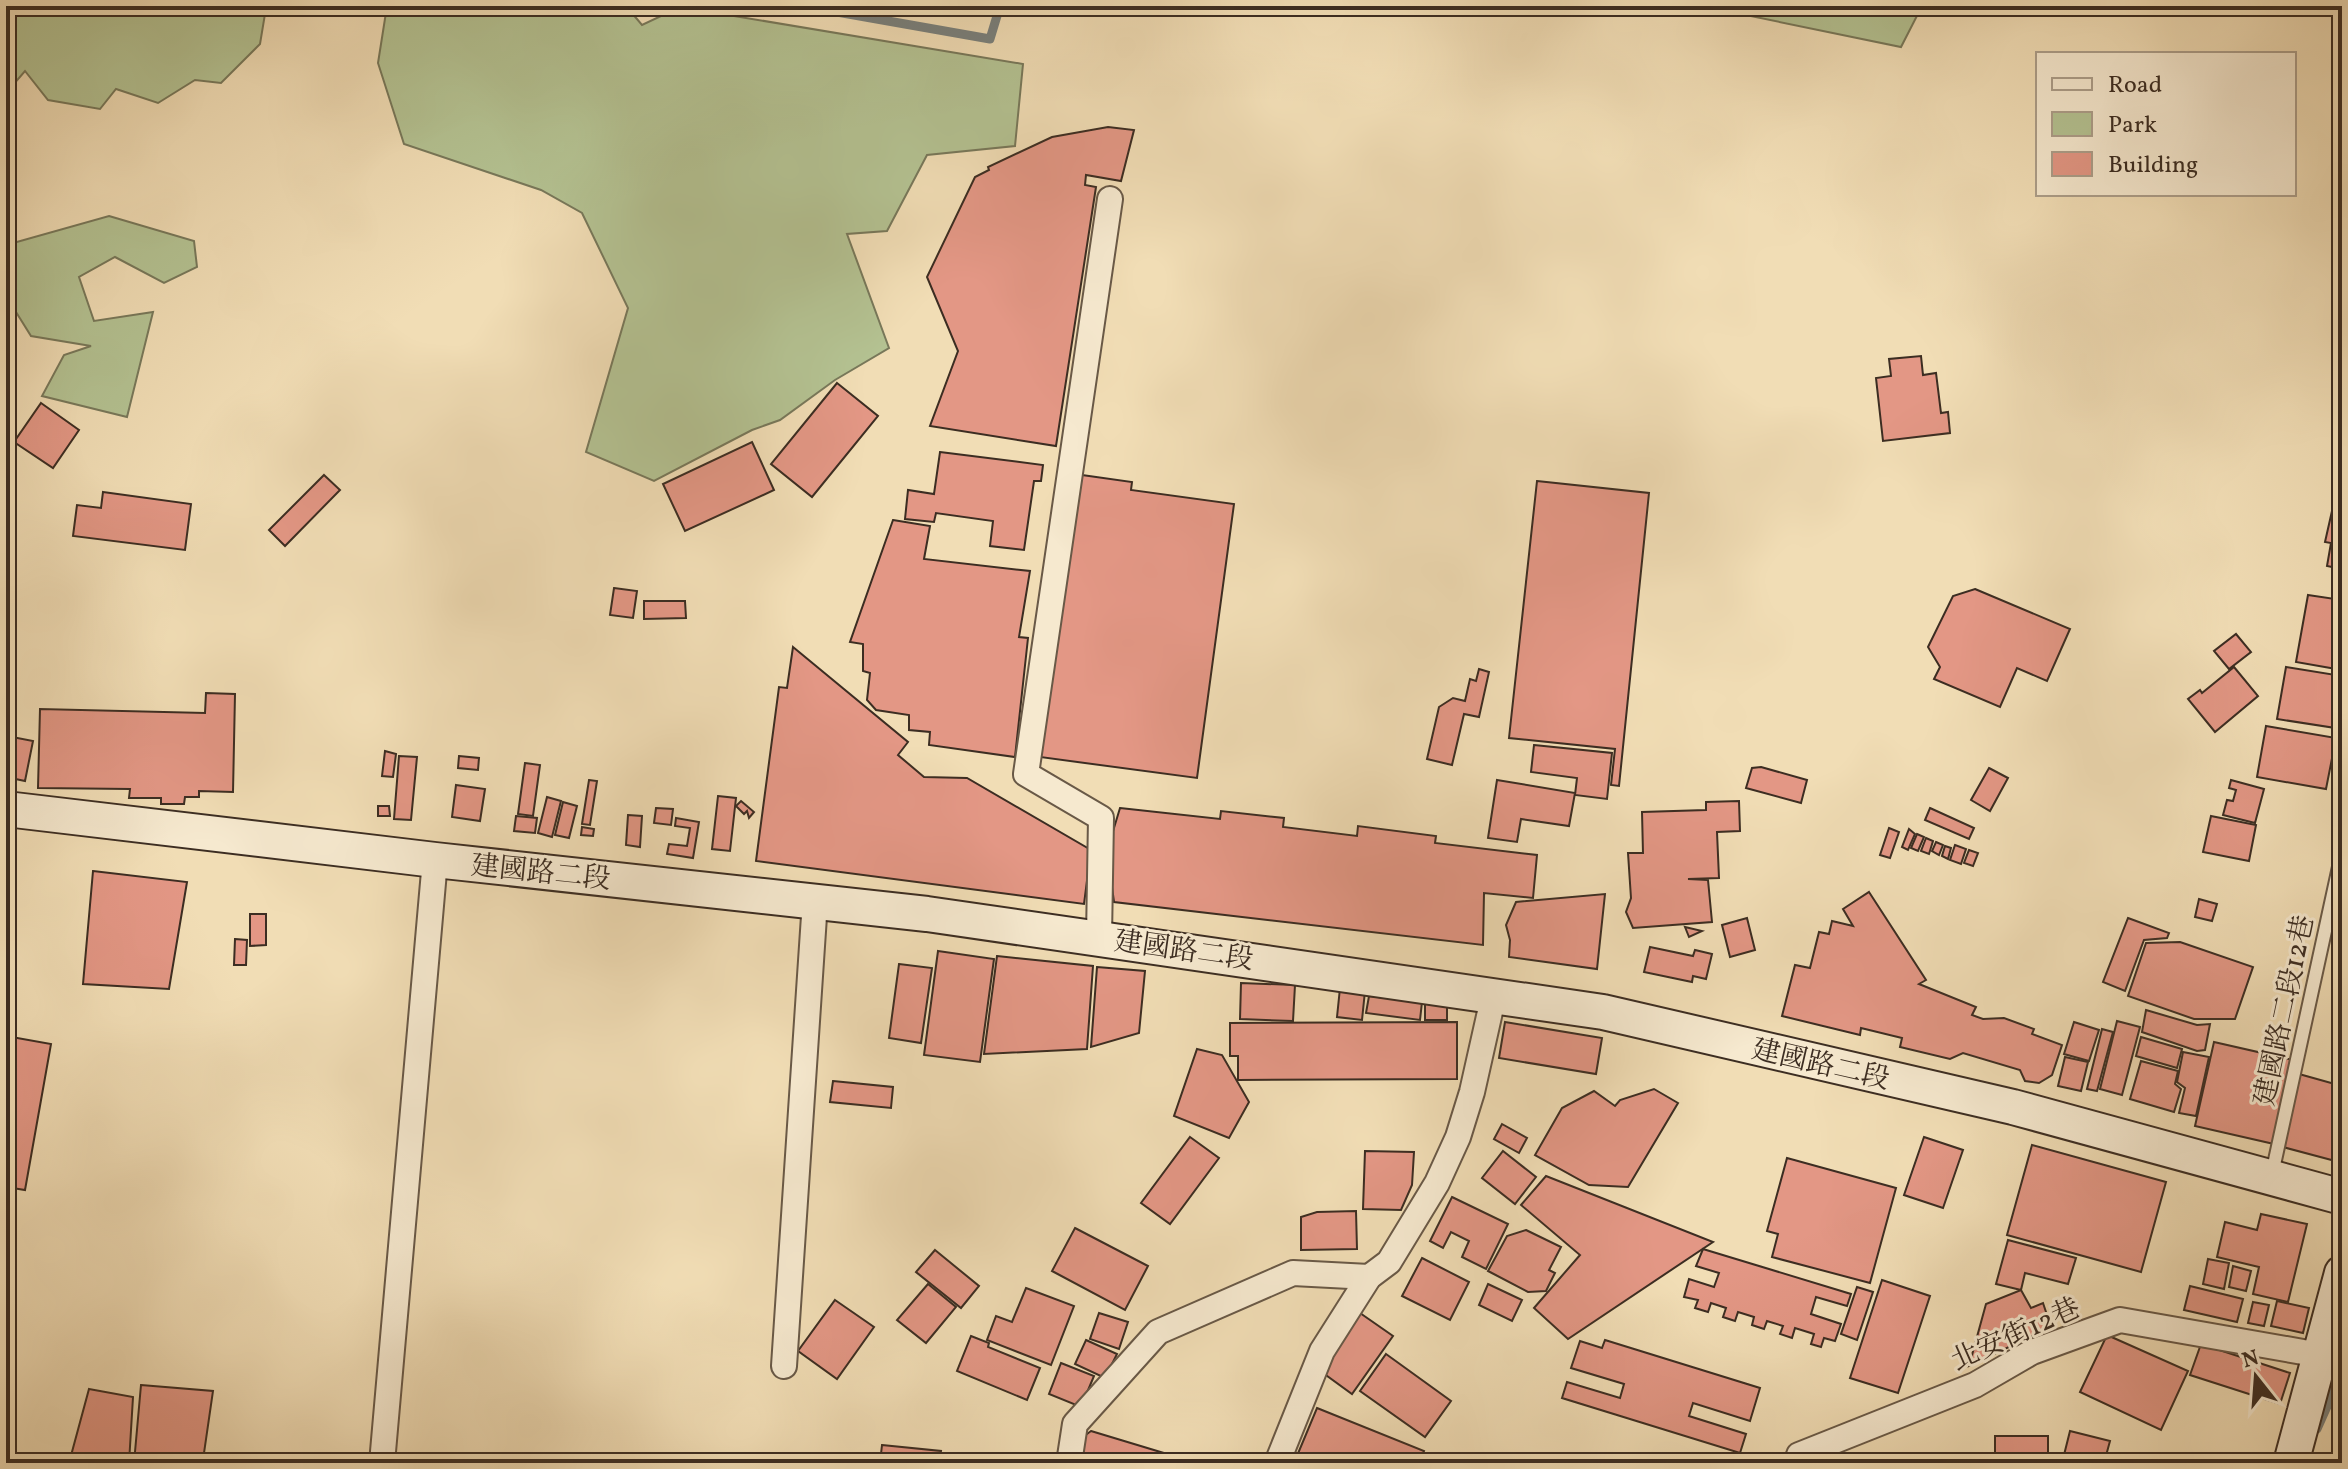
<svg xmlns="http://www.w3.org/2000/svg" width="2348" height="1469" font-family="Vollkorn,'Noto Serif TC',serif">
<rect width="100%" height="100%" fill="#f1ddb5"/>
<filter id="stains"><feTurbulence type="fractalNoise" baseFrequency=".0025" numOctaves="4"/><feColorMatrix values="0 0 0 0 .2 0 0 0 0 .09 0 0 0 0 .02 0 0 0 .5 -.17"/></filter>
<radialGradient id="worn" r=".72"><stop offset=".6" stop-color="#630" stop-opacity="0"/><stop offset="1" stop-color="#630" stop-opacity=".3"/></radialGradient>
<g fill="#b4c292" stroke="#78785a" stroke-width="2">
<polygon points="6,6 261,6 266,8 260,44 221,83 195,80 158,103 116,89 100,109 48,100 25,71 6,93"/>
<polygon points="387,6 626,6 642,25 680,7 1023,64 1015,146 927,155 887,231 847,234 889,348 835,380 780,420 752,430 654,481 586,452 628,308 582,213 541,190 404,144 378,63"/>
<polygon points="1702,6 1922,6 1901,47"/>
<polygon points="109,216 194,241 197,267 164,283 115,257 79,277 94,321 153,312 127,417 42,396 64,355 91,346 31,336 6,296 6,245"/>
</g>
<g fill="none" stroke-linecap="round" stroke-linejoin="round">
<g stroke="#79807d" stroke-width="9">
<polyline points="803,6 990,39 1000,6"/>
<polyline points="2317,1429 2342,1373"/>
</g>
</g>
<g fill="#e39785" stroke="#3c2d22" stroke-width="2">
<polygon points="1108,127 1134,130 1121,181 1086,175 1085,185 1096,187 1056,446 930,426 958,351 927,277 975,177 989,170 988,167 1052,137"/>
<polygon points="1921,356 1923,375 1936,373 1941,413 1948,412 1950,433 1883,441 1876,378 1891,376 1889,359"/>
<polygon points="837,383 878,416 812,497 771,464"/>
<polygon points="41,403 79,430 53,468 14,442"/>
<polygon points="752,442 774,490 685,531 663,484"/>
<polygon points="940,452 1043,465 1041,481 1034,481 1024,550 990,546 993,521 936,513 934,522 905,519 908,490 934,494"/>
<polygon points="324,475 340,490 285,546 269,530"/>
<polygon points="1082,475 1132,482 1131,490 1234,504 1197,778 1040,757 1071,488 1080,489"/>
<polygon points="1537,481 1649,493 1619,786 1611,785 1615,749 1509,738"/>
<polygon points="103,492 191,504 185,550 73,536 77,505 101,508"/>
<polygon points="2332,511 2342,513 2342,569 2327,566 2331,543 2325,542"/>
<polygon points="893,520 930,526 924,559 1030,571 1019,637 1028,638 1015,757 929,745 930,732 909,730 909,715 876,710 867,700 870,673 863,671 863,644 850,642"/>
<polygon points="614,588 637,591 633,618 610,615"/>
<polygon points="1975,589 2070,629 2047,681 2017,668 2000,707 1934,679 1940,667 1928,647 1953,596"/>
<polygon points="2308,595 2342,600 2342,670 2296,662"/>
<polygon points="644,601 685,601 686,618 644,619"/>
<polygon points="2236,634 2251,652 2229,669 2214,651"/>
<polygon points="793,647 908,742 898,755 924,777 967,778 1091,850 1084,904 756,861 779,687 787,688"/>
<polygon points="2234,667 2258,696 2215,732 2188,699 2200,690 2202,693"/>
<polygon points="2286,667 2342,676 2342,729 2277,719"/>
<polygon points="1479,669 1489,672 1479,717 1464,714 1452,765 1427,759 1439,707 1453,698 1465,701 1470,679 1476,681"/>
<polygon points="206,693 235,694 233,792 199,791 199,797 185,797 184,804 161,804 161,798 129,798 130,789 38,788 40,709 205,713"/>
<polygon points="2266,726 2336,738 2326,789 2257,777"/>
<polygon points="7,736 33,741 25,781 6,777"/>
<polygon points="1534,745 1612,753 1607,799 1575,795 1577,778 1531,772"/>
<polygon points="385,751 396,754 393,777 382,776"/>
<polygon points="399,756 417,757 411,820 394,819"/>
<polygon points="459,756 479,758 478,770 458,768"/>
<polygon points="525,763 540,765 533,816 518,814"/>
<polygon points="1761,767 1807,780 1801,803 1746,788 1752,768"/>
<polygon points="1989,768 2008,778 1990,811 1971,800"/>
<polygon points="589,780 597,781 590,825 582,824"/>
<polygon points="1497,780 1575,793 1569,826 1521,819 1517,842 1488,838"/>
<polygon points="2231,780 2264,789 2255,823 2223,815 2227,800 2233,801 2236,790 2229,788"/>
<polygon points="456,785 485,789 480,821 452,817"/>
<polygon points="718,796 736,798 730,851 712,849"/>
<polygon points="547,797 561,801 552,837 538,833"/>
<polygon points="741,801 754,812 749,818 747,811 744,814 736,806"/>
<polygon points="1739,801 1740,831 1717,832 1719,878 1688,879 1708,880 1712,922 1633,928 1626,912 1631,898 1628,853 1643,853 1642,812 1706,810 1706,802"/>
<polygon points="563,802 577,806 569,838 555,835"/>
<polygon points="378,806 389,806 390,816 378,816"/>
<polygon points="656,808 673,809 671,825 654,823"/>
<polygon points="1120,808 1220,819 1221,811 1284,818 1283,827 1357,836 1358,826 1436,836 1435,843 1537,855 1533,898 1484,893 1483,945 1114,902 1107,851"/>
<polygon points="1930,808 1974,828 1969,839 1925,820"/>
<polygon points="628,815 642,816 640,847 626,845"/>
<polygon points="516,816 537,818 535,833 514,831"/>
<polygon points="2211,816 2256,825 2249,861 2203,852"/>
<polygon points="676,818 699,822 693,858 667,854 669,844 687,846 690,828 675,826"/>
<polygon points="582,827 594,829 593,836 581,835"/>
<polygon points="1889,828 1899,832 1890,858 1880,855"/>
<polygon points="1909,829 1915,834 1908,850 1902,847"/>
<polygon points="1917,834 1924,837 1918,851 1911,848"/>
<polygon points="1926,838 1933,841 1929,854 1921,851"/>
<polygon points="1936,842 1943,845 1939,855 1932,851"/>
<polygon points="1955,845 1966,849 1961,864 1950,860"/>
<polygon points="1945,846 1951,848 1948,859 1942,856"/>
<polygon points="1969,850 1978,853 1973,866 1964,863"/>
<polygon points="93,871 187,882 169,989 83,984"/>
<polygon points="1869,892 1926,980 1919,984 1976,1007 1972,1015 1983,1019 2004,1018 2034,1029 2032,1034 2062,1045 2052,1075 2039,1083 2025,1081 2020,1070 1963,1053 1950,1059 1900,1047 1902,1038 1861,1028 1860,1035 1782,1016 1795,965 1810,968 1819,932 1829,934 1832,921 1853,926 1843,909"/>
<polygon points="1605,894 1597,969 1509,957 1510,940 1506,925 1516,902"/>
<polygon points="2199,899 2217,904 2212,921 2195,917"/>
<polygon points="250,914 266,914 266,945 250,946"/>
<polygon points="1747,918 1755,950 1730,957 1722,925"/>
<polygon points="2128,918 2169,933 2167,938 2144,940 2125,991 2103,982"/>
<polygon points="1685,927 1702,931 1689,937"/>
<polygon points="235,939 247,940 246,965 234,965"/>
<polygon points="2180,942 2253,967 2235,1019 2194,1019 2128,996 2146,943"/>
<polygon points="1650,947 1693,956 1695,950 1712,954 1706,979 1693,976 1692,982 1644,972"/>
<polygon points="938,951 994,959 980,1062 924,1055"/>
<polygon points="997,956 1093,966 1087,1049 984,1054"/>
<polygon points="899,964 932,968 921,1043 889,1038"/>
<polygon points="1097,967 1145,971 1139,1033 1091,1047"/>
<polygon points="1241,983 1295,985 1293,1021 1240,1019"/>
<polygon points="1340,988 1365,991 1362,1020 1337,1017"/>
<polygon points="1369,996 1422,1002 1420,1020 1366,1013"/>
<rect x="1425" y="1001" width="22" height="19"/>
<polygon points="2146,1010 2197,1025 2210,1024 2205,1050 2197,1051 2142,1032"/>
<polygon points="2117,1021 2140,1027 2122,1095 2100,1089"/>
<polygon points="1457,1022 1457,1079 1238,1080 1238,1056 1230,1056 1230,1023"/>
<polygon points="1505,1022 1602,1038 1596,1074 1499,1058"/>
<polygon points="2074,1022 2099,1030 2089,1061 2064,1054"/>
<polygon points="2102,1029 2113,1032 2097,1091 2087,1089"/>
<polygon points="6,1036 51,1044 25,1190 6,1187"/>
<polygon points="2141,1037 2182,1049 2177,1068 2136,1056"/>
<polygon points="2214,1042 2293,1060 2274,1144 2195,1126"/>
<polygon points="1197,1049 1222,1055 1249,1102 1229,1138 1174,1116"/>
<polygon points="2183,1052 2209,1057 2196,1116 2179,1113 2185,1088 2177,1082"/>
<polygon points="2065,1057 2088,1062 2081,1091 2058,1086"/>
<polygon points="2141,1061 2178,1071 2175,1084 2181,1089 2174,1112 2130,1099"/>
<polygon points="2299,1074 2342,1086 2342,1150 2339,1162 2279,1146"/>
<polygon points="833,1081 893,1087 891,1108 830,1102"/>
<polygon points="1654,1089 1678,1103 1628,1187 1589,1185 1535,1155 1562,1108 1594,1091 1615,1106 1620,1100"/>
<polygon points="1502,1124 1527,1138 1519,1153 1494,1139"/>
<polygon points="1190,1137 1219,1158 1170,1224 1141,1203"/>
<polygon points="1924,1137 1963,1150 1943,1208 1904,1195"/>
<polygon points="2032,1145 2166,1182 2141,1272 2007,1235"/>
<polygon points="1365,1151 1414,1152 1412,1185 1401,1210 1363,1209"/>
<polygon points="1503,1151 1536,1177 1515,1204 1482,1178"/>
<polygon points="1787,1158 1896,1188 1870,1283 1772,1257 1778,1234 1767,1231"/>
<polygon points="1546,1176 1713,1242 1568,1339 1534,1308 1580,1255 1521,1205"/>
<polygon points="1452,1197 1508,1224 1486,1269 1462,1257 1469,1241 1451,1232 1443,1248 1430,1241"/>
<polygon points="1356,1211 1357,1249 1301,1250 1301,1217 1317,1212"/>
<polygon points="2261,1214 2307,1224 2288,1302 2253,1294 2259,1267 2217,1257 2225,1222 2257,1230"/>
<polygon points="1075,1228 1148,1266 1125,1310 1052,1271"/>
<polygon points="1526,1230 1561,1247 1549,1270 1555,1273 1546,1291 1528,1292 1488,1271 1507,1236"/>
<polygon points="2008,1240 2076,1258 2068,1284 2025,1273 2021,1290 1996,1284"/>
<polygon points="1703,1249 1851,1294 1847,1306 1816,1297 1811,1314 1841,1324 1835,1341 1824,1338 1821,1347 1811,1344 1814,1334 1795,1328 1792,1338 1780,1334 1783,1326 1767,1321 1764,1329 1752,1325 1754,1317 1738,1312 1735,1321 1723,1317 1726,1308 1711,1303 1708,1312 1695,1308 1698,1300 1684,1297 1689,1279 1714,1287 1719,1273 1696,1266"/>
<polygon points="935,1250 979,1286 961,1308 916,1272"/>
<polygon points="1422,1258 1469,1282 1450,1320 1402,1296"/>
<polygon points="2208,1259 2229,1263 2224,1289 2203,1284"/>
<polygon points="2233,1266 2251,1271 2246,1291 2229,1287"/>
<polygon points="1882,1280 1930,1296 1898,1393 1850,1378"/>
<polygon points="928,1284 956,1307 926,1343 897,1320"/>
<polygon points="1488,1284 1522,1300 1512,1321 1479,1305"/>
<polygon points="2190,1286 2243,1299 2237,1322 2184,1310"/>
<polygon points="1857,1287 1873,1292 1857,1340 1841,1334"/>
<polygon points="1026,1288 1074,1306 1051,1365 987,1340 996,1316 1012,1322"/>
<polygon points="2021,1290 2031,1308 2043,1303 2051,1327 1969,1366 1986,1304"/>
<polygon points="835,1300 874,1327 837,1379 798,1351"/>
<polygon points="2277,1301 2309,1308 2303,1333 2271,1326"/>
<polygon points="2253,1302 2269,1305 2264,1326 2248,1323"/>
<polygon points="1099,1313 1128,1322 1119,1349 1090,1339"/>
<polygon points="1360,1313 1393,1336 1352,1394 1319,1370"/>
<polygon points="2107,1335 2188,1371 2161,1430 2080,1392"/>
<polygon points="971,1336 989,1343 988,1347 1040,1368 1027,1400 957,1371"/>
<polygon points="1086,1340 1117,1354 1105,1378 1075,1364"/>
<polygon points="1605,1340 1760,1388 1750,1421 1693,1403 1689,1416 1746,1434 1740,1453 1562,1398 1567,1382 1620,1398 1624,1384 1571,1368 1580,1341 1602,1348"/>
<polygon points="2201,1344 2290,1373 2280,1404 2190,1375"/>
<polygon points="1386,1354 1451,1401 1425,1437 1360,1391"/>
<polygon points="1061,1363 1094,1376 1081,1407 1049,1394"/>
<polygon points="141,1385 213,1391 203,1460 169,1457 169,1463 134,1463"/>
<polygon points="89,1389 133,1397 129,1463 69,1463"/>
<polygon points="1317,1408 1424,1451 1419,1463 1294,1463"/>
<polygon points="1091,1431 1197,1463 1076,1463 1079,1440"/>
<polygon points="2070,1431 2110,1441 2104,1463 2062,1463"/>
<rect x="1995" y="1436" width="53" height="27"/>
<polygon points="882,1445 941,1451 939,1463 880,1463"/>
<polygon points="1987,1458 1988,1463 1901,1463 1901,1461"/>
</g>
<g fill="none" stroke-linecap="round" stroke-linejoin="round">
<defs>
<polyline id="lane" points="2272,1174 2342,853"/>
<g id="street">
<polyline points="1099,937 1101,818 1026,774 1110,199"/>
<polyline points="784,1366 815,901"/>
<polyline points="382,1463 435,860"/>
<polyline points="1069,1463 1075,1424 1158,1332 1293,1273 1369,1277"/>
<polyline points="1277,1463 1322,1351 1369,1277 1389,1262 1437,1183 1458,1137 1472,1092 1494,994"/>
<polyline points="1797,1463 1799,1455 1975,1385 2032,1352 2120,1320 2320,1355"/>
</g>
<g id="secondary">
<polyline points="6,809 435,860 927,914 1603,1012 2013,1107 2342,1197"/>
<polyline points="2291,1463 2342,1273"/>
</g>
</defs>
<use href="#lane" stroke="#695947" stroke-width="16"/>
<use href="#street" stroke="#695947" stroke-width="28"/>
<use href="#secondary" stroke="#3c2d22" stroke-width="38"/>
<use href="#lane" stroke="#f6e9cf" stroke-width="12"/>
<use href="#street" stroke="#f6e9cf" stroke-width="24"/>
<use href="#secondary" stroke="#f6e9cf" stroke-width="34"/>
</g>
<g text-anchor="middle" stroke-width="6" stroke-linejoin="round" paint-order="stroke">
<g font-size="28" fill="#3c2d22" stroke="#f6e9cf">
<text transform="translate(541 871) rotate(6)" y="10">建國路二段</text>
<text transform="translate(1184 949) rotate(8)" y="10">建國路二段</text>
<text transform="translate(2283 1010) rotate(-78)" y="10">建國路二段12巷</text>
<text transform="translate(1821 1063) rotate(13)" y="10">建國路二段</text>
<text transform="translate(2015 1333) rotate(-24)" y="10">北安街12巷</text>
</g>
</g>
<rect width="2348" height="1469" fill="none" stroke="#f1ddb5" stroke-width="32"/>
<rect x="8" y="8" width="2332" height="1453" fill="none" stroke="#3c2d22" stroke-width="4"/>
<rect x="16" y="16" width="2316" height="1437" fill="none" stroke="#3c2d22" stroke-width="2"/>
<rect x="2036" y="52" width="260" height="144" fill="#f6e9cf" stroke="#ac9e8a" stroke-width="2"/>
<rect x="2052" y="78" width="40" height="12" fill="#f6e9cf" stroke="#ac9e8a" stroke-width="2"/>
<text x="2108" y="92" font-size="24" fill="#3c2d22">Road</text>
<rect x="2052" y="112" width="40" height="24" fill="#b4c292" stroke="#ac9e8a" stroke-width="2"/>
<text x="2108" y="132" font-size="24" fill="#3c2d22">Park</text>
<rect x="2052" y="152" width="40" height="24" fill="#e39785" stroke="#ac9e8a" stroke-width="2"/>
<text x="2108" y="172" font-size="24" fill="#3c2d22">Building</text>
<g transform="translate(2256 1377) rotate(343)" stroke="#f6e9cf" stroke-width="6" paint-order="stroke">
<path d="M0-6L14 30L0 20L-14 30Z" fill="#3c2d22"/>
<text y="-12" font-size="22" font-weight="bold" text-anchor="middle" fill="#3c2d22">N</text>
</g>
<rect width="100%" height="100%" filter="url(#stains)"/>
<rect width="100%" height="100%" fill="url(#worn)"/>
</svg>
